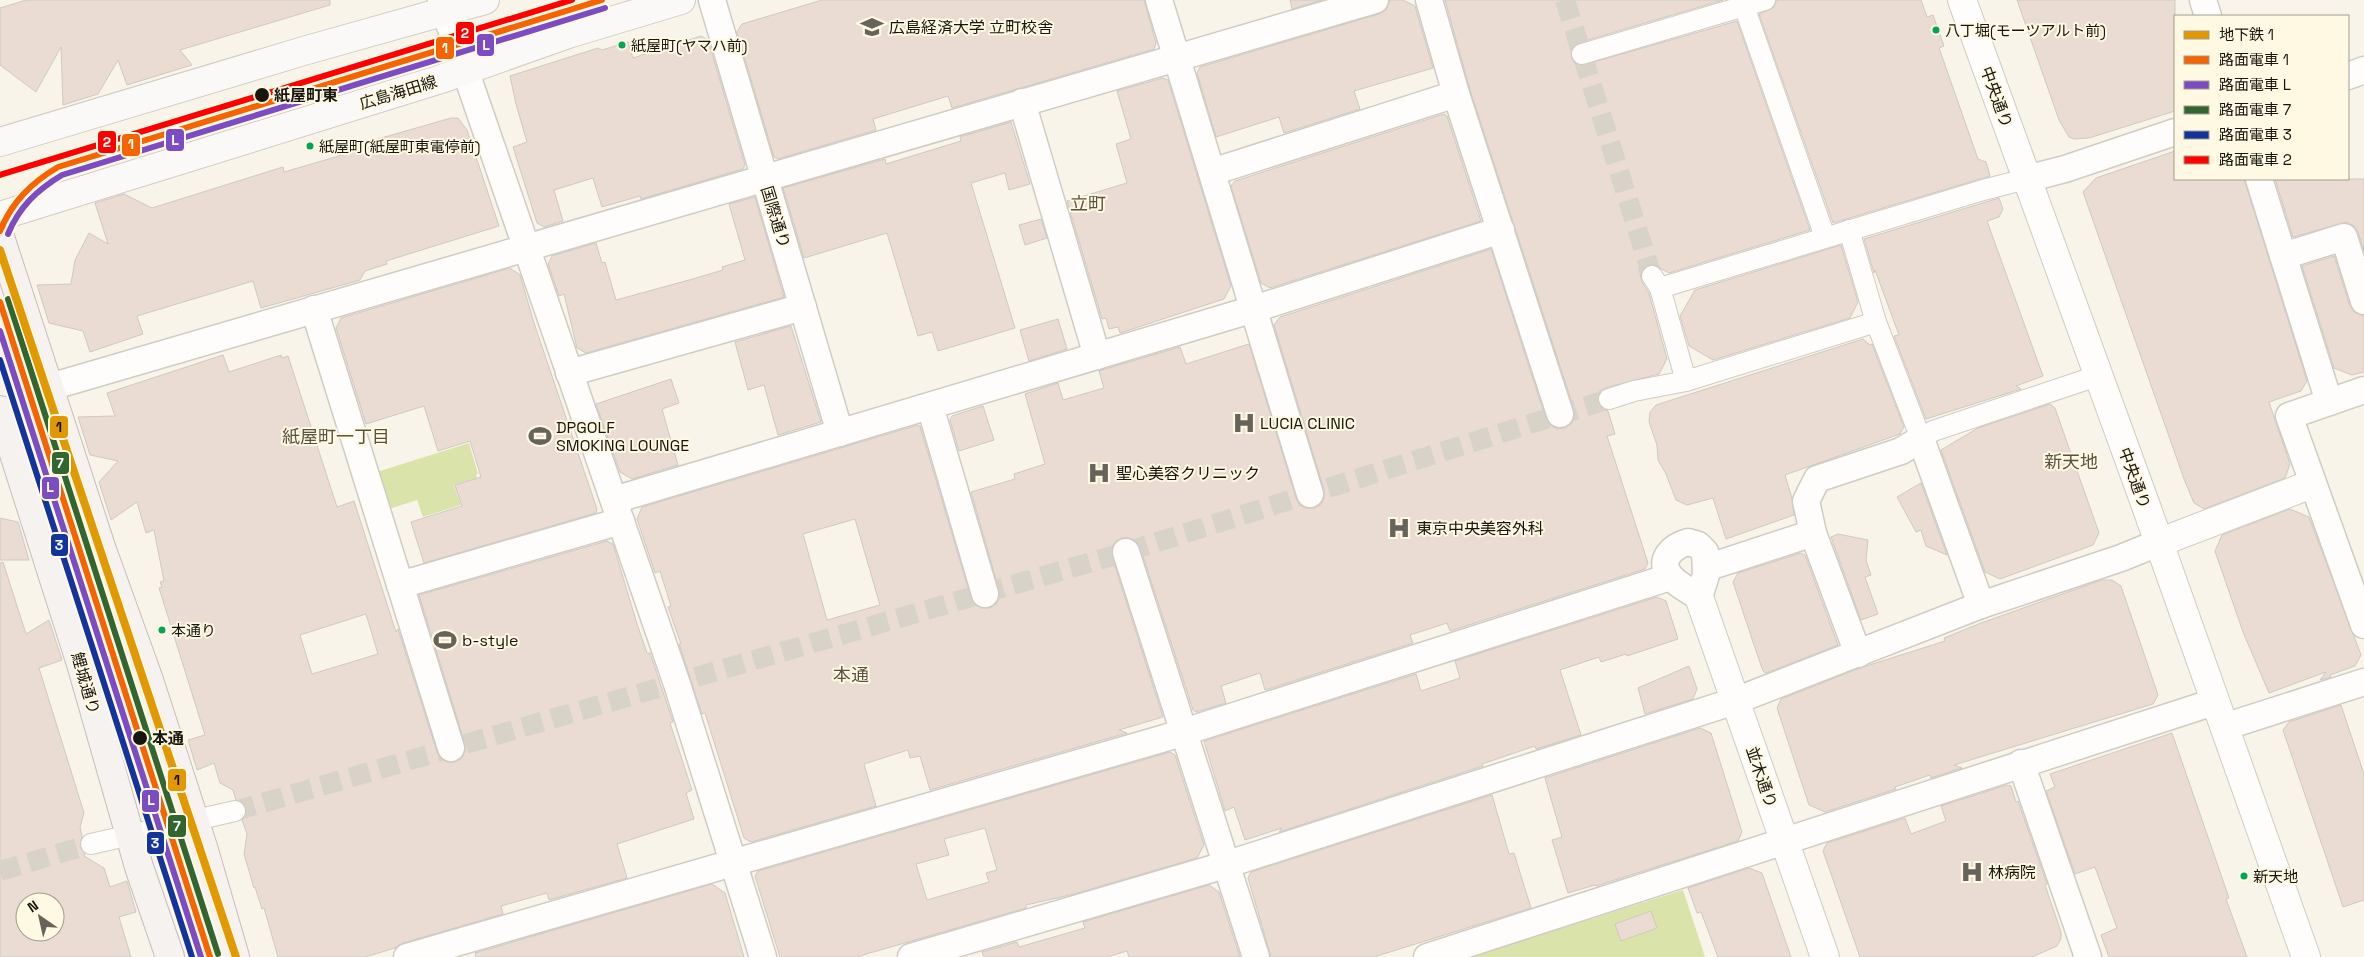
<svg xmlns="http://www.w3.org/2000/svg" width="2364" height="957" font-family="'Space Grotesk','Noto Sans JP',sans-serif">
<rect width="100%" height="100%" fill="#f9f4e9"/>
<g fill="#dae3aa">
<polygon points="469,443 478,474 476,475 477,478 454,485 461,505 423,517 417,500 389,509 377,472"/>
<polygon points="1683,890 1705,957 1469,957"/>
</g>
<g fill="#eadcd3" stroke="#cfc9c2" fill-rule="evenodd">
<polygon points="26,0 330,0 330,5 180,50 192,65 127,85 118,60 98,94 63,105 61,47 36,92 0,65 0,8"/>
<polygon points="822,0 1144,0 1156,43 1154,49 952,108 948,96 873,119 876,130 778,159 774,157 737,32 742,24"/>
<polygon points="1290,0 1322,0 1292,9"/>
<polygon points="1390,0 1403,0 1415,6 1433,68 1354,91 1360,109 1284,133 1279,117 1216,137 1197,73 1200,67 1379,14 1386,10"/>
<path d="M1445 0H1723L1578 43 1573 46 1571 57 1574 62 1580 66 1737 21 1810 230 1669 273 1652 264 1643 269 1639 268 1642 282 1649 293 1667 359 1659 374 1605 388 1600 391 1597 397 1601 407 1608 411 1615 434 1607 436 1648 563 1645 569 1450 631 1447 623 1410 635 1413 643 1265 690 1260 673 1221 686 1226 703 1196 712 1193 710 1140 547 1136 541 1130 538H1122L1115 542 1111 549 1112 557 1163 717 1119 730 1127 733 930 790 920 756 910 758 908 750 864 764 876 806 751 842 744 838 705 713 702 714 679 644H681L668 607 671 606 660 571 655 573 637 519 642 507 918 425 920 426 971 598 974 604 981 608H990L996 604 999 598V590L971 492 1015 479 1014 474 1045 464 1025 394 1058 383 1063 400 1104 388 1099 371 1102 370 1180 347 1186 364 1249 344 1296 498 1299 505 1306 508H1315L1321 504 1324 498V490L1274 325 1280 317 1491 249 1546 419 1550 425 1557 429 1565 428 1571 424 1575 417 1574 409 1470 90ZM855 519 880 605 827 620 803 534Z"/>
<polygon points="1777,0 1921,0 1927,17 1933,15 1944,46 1939,48 1978,159 1986,162 1990,176 1833,223 1759,14 1773,8"/>
<polygon points="2017,0 2175,0 2175,111 2089,138 2074,139 2069,137 2059,120"/>
<polygon points="701,36 708,40 745,165 743,169 641,199 640,196 602,207 593,178 554,190 563,221 544,227 537,223 513,147 527,142 516,104 510,76 598,48 602,50 628,42 633,58"/>
<polygon points="1163,78 1168,80 1231,286 1224,299 1120,333 1118,327 1109,329 1106,318 1102,319 1067,201 1127,183 1116,144 1131,139 1117,91"/>
<polygon points="1444,114 1447,116 1481,221 1270,288 1261,283 1231,186 1235,181"/>
<polygon points="451,118 458,118 467,130 499,226 386,261 387,264 365,271 360,280 261,308 253,281 137,316 143,334 90,352 83,331 49,323 37,285 71,284 75,260 89,233 108,244 95,203 124,194 152,208 283,167 284,172 373,146 371,141"/>
<polygon points="1011,122 1030,184 1009,190 1005,173 971,183 1015,328 938,351 932,332 918,336 887,233 804,258 783,188 885,159 886,164 961,141 960,137"/>
<polygon points="2175,151 2175,179 2244,179 2307,381 2301,391 2269,402 2290,464 2285,478 2204,509 2194,503 2184,479 2083,192 2096,178"/>
<polygon points="2275,179 2364,179 2364,251 2358,232 2354,226 2347,222 2293,237"/>
<polygon points="755,197 784,297 586,353 577,348 564,294 559,296 548,264 552,256 596,243 602,263 605,262 616,300 689,280 723,270 722,267 745,260 729,204"/>
<polygon points="1999,198 2003,209 1999,217 1987,221 2043,376 2016,386 2021,389 1926,419 1894,336 1899,335 1875,270 1874,273 1864,239"/>
<polygon points="1041,219 1047,238 1025,245 1019,225"/>
<polygon points="1841,245 1858,302 1850,318 1713,360 1689,346 1680,316 1695,290"/>
<polygon points="2334,256 2350,306 2354,312 2364,316 2364,372 2352,375 2334,368 2302,266"/>
<polygon points="510,268 520,275 534,323 597,509 596,513 424,563 411,522 462,506 455,485 481,477 470,441 438,451 424,406 366,424 336,328 341,318"/>
<polygon points="1058,319 1067,349 1029,361 1020,330"/>
<polygon points="791,326 821,422 778,435 764,385 748,390 735,342"/>
<polygon points="1863,339 1870,345 1872,344 1904,427 1900,434 1785,475 1792,498 1794,515 1726,539 1713,498 1687,505 1676,500 1666,474 1658,460 1657,445 1649,422 1650,412 1656,405"/>
<path d="M223 355 229 372 281 355 282 358 288 356 337 507 354 501 396 632 398 629 437 752 441 759 447 762H455L462 758 465 752V744L419 595 607 541 613 544 637 624 647 653H650L673 722 670 723 692 790 686 793 694 819 617 844 627 878 549 900 547 893 501 906 503 914 403 943 395 948 365 957H278L264 908 262 909 255 887 254 888 244 854 247 834 242 820 246 815V808L243 803 236 800 233 790 220 783 214 763 197 770 188 740 205 735 159 588 162 587 160 582 164 581 154 530 146 533 137 502 111 520 99 482 118 461 90 455 78 417 115 416 107 393ZM366 614 378 654 312 674 300 635Z"/>
<polygon points="671,379 679,403 662,409 678,465 632,479 620,472 596,404"/>
<polygon points="2050,404 2055,408 2099,533 2093,545 2000,579 1985,572 1941,450 1978,428"/>
<polygon points="983,406 994,440 959,451 950,420 952,416"/>
<polygon points="1921,483 1947,555 1926,546 1921,530 1916,532 1897,497"/>
<polygon points="2290,509 2309,517 2361,655 2355,666 2330,675 2331,677 2320,680 2326,672 2269,693 2243,632 2215,551 2222,535"/>
<polygon points="0,518 18,522 29,560 0,560"/>
<polygon points="1838,534 1868,540 1866,560 1871,575 1865,577 1878,614 1861,620 1831,537"/>
<polygon points="1801,553 1805,555 1838,645 1766,673 1763,671 1755,648 1733,582 1738,573"/>
<path d="M3 562 26 634 49 620 62 660 39 668 84 813 80 827 82 836 80 847 85 854 84 856 104 868 110 887 127 881 136 912 119 917 131 957H0V563ZM25 902H55V932H25Z"/>
<polygon points="2102,580 2112,580 2121,586 2158,695 2153,704 1954,765 1962,768 1931,778 1930,775 1895,787 1896,789 1825,812 1809,805 1777,708 1781,699 1860,668 1945,641 1944,638 1981,623"/>
<polygon points="1657,597 1666,601 1678,639 1627,656 1626,654 1601,662 1599,657 1560,670 1581,735 1536,749 1535,746 1482,764 1483,766 1279,832 1282,828 1245,840 1234,807 1225,811 1204,741 1416,674 1421,691 1460,678 1455,661"/>
<polygon points="1689,666 1697,689 1693,699 1645,714 1638,688"/>
<polygon points="2341,705 2364,774 2364,900 2343,907 2283,730 2289,722"/>
<polygon points="1700,728 1711,733 1742,832 1738,841 1596,886 1595,885 1568,893 1552,840 1562,837 1545,778"/>
<polygon points="2172,733 2229,898 2226,899 2247,957 2109,957 2101,935 2117,928 2095,867 2075,874 2046,791 2055,787 2050,774"/>
<path d="M1170 752 1175 755 1204 845 1197 858 1074 894 1026 905V908L856 957H780L755 876 758 871ZM985 828 997 870 986 873 989 882 927 900 916 864 949 855 944 839Z"/>
<polygon points="2007,785 2011,786 2016,802 2018,801 2047,884 2045,885 2061,932 2061,939 2057,946 2032,957 1860,957 1823,851 1827,843 1905,818 1911,834 1946,821 1941,806"/>
<polygon points="1492,795 1509,854 1514,853 1531,908 1374,957 1271,957 1248,878 1251,872"/>
<polygon points="1749,868 1762,873 1791,957 1718,957 1701,912 1697,913 1688,888"/>
<polygon points="712,884 725,893 744,957 476,957 475,953"/>
<polygon points="1209,885 1219,892 1240,957 1129,957 1127,951 1107,957 984,957 982,952 1017,942 1019,947 1085,928 1083,922"/>
<polygon points="1651,911 1657,928 1621,941 1615,924"/>
</g>
<g fill="none" stroke-linecap="round" stroke-linejoin="round">
<g stroke="#d7d3c8" stroke-width="20" stroke-dasharray="20 10" stroke-linecap="butt">
<polyline points="1565,0 1652,276"/>
<polyline points="235,811 1126,552 1609,399"/>
<polyline points="0,871 91,844"/>
</g>
<defs>
<g id="pedestrian">
<polyline points="1744,6 1825,237"/>
<polyline points="1582,54 1765,0"/>
<polyline points="1849,230 1876,322 1921,439 1933,431 2097,376"/>
<polyline points="1652,276 1660,288 1686,381"/>
<polyline points="1660,288 1983,190 2026,179"/>
<polyline points="1609,399 1634,391 1686,381 1876,322"/>
<polyline points="91,844 235,811"/>
</g>
<g id="minor">
<polyline points="441,0 677,684 763,957"/>
<polyline points="712,0 840,433"/>
<polyline points="1159,0 1310,494"/>
<polyline points="1429,0 1456,94 1560,414"/>
<polyline points="2203,0 2208,16"/>
<polyline points="2348,76 2364,70"/>
<polyline points="1022,102 1097,356"/>
<polyline points="1212,172 1456,94"/>
<polyline points="2026,179 2065,169 2175,132"/>
<polyline points="2259,179 2329,402"/>
<polyline points="2283,256 2344,237 2364,301"/>
<polyline points="314,309 451,748"/>
<polyline points="569,373 803,307"/>
<polyline points="50,387 1375,0"/>
<polyline points="2364,390 2289,416 2364,625"/>
<polyline points="930,406 985,594"/>
<polyline points="614,500 1254,309 1501,230"/>
<polyline points="1813,533 1806,501 1817,479 1901,451 1921,439 1981,605"/>
<path d="M1688 542 1698 545 1705 552 1706 575 1699 597C1690 591 1676 584 1670 576 1657 560 1673 546 1688 542Z"/>
<polyline points="1126,552 1256,957"/>
<polyline points="1706,568 1813,533 1858,654"/>
<polyline points="400,585 621,521"/>
<polyline points="2224,727 2364,682"/>
<polyline points="2021,763 2088,957"/>
<polyline points="407,957 1165,738 1670,577"/>
<polyline points="911,957 1225,865 1735,701 1981,605 2121,558 2158,543"/>
<polyline points="1427,957 2214,702"/>
</g>
<g id="tertiary">
<polyline points="1962,0 2146,506 2306,957"/>
<polyline points="2158,543 2312,484"/>
<polyline points="1699,597 1825,957"/>
</g>
<g id="secondary">
<polyline points="0,142 307,50 485,0"/>
<polyline points="0,216 441,79 568,34 681,0"/>
</g>
<g id="trunk">
<polyline points="0,237 101,547 149,680 203,847 235,957"/>
<polyline points="0,410 81,664 139,867 170,957"/>
</g>
</defs>
<use href="#pedestrian" stroke="#d0ccc3" stroke-width="22"/>
<use href="#minor" stroke="#d0ccc3" stroke-width="29"/>
<use href="#tertiary" stroke="#d0ccc3" stroke-width="30"/>
<use href="#secondary" stroke="#d0ccc3" stroke-width="30"/>
<use href="#trunk" stroke="#c5beb9" stroke-width="30"/>
<use href="#pedestrian" stroke="#fefdfc" stroke-width="20"/>
<use href="#minor" stroke="#fefdfc" stroke-width="26"/>
<use href="#tertiary" stroke="#fefdfc" stroke-width="28"/>
<use href="#secondary" stroke="#fbf9f7" stroke-width="28"/>
<use href="#trunk" stroke="#f6f2f0" stroke-width="28"/>
<defs>
<g id="tram-1">
<path d="M0 231C12 202 31 183 58 167L602 0"/>
<polyline points="0,302 210,957"/>
</g>
<g id="tram-2">
<path d="M8 234C19 207 37 190 62 175L605 8"/>
<polyline points="0,331 201,957"/>
</g>
<polyline id="tram-3" points="8,299 218,954"/>
<polyline id="tram-4" points="0,360 192,957"/>
<polyline id="tram-5" points="0,175 572,0"/>
</defs>
<use href="#tram-1" stroke="#fff8e3" stroke-width="10"/>
<use href="#tram-2" stroke="#fff8e3" stroke-width="10"/>
<use href="#tram-3" stroke="#fff8e3" stroke-width="10"/>
<use href="#tram-4" stroke="#fff8e3" stroke-width="10"/>
<use href="#tram-5" stroke="#fff8e3" stroke-width="10"/>
<use href="#tram-1" stroke="#f56400" stroke-width="6"/>
<use href="#tram-2" stroke="#7b4cc2" stroke-width="6"/>
<use href="#tram-3" stroke="#316631" stroke-width="6"/>
<use href="#tram-4" stroke="#13349b" stroke-width="6"/>
<use href="#tram-5" stroke="#f00" stroke-width="6"/>
<defs>
<polyline id="metro-1" points="0,250 236,957"/>
</defs>
<use href="#metro-1" stroke="#fff8e3" stroke-width="11"/>
<use href="#metro-1" stroke="#e19801" stroke-width="8"/>
</g>
<defs>
<symbol id="university-bare" viewBox="-9 -9 18 18"><path d="M0-5L7-2L0 1L-7-2ZM-4 1L0 2.5L4 1V4Q0 6-4 4Z" fill="#66635a" stroke="#fff8e3" stroke-width="2.5" paint-order="stroke"/></symbol>
<symbol id="hospital-bare" viewBox="-9 -9 18 18"><path d="M-5-5h3v3.5h4V-5h3V5h-3V1.5h-4V5h-3Z" fill="#66635a" stroke="#fff8e3" stroke-width="2.5" paint-order="stroke"/></symbol>
<symbol id="stadium-bare" viewBox="-9 -9 18 18"><path d="M0-5a6.5 5 0 1 0 0 10a6.5 5 0 1 0 0-10ZM-3.5-1.8h7v3.6h-7Z" fill="#66635a" stroke="#fff8e3" stroke-width="2.5" paint-order="stroke"/></symbol>
</defs>
<g fill-rule="evenodd">
<use href="#university-bare" x="856" y="11" width="32" height="32"/>
<use href="#hospital-bare" x="1228" y="407" width="32" height="32"/>
<use href="#stadium-bare" x="524" y="420" width="32" height="32"/>
<use href="#hospital-bare" x="1083" y="457" width="32" height="32"/>
<use href="#hospital-bare" x="1383" y="512" width="32" height="32"/>
<use href="#stadium-bare" x="429" y="624" width="32" height="32"/>
<use href="#hospital-bare" x="1956" y="856" width="32" height="32"/>
</g>
<g fill="#00a651" stroke="#fff8e3" stroke-width="2">
<circle cx="1936" cy="30" r="4.5"/>
<circle cx="622" cy="45" r="4.5"/>
<circle cx="310" cy="146" r="4.5"/>
<circle cx="162" cy="630" r="4.5"/>
<circle cx="2244" cy="876" r="4.5"/>
</g>
<g fill="#17150d" stroke="#fff8e3" stroke-width="2">
<circle cx="262" cy="95" r="8"/>
<circle cx="140" cy="738" r="8"/>
</g>
<g text-anchor="middle" stroke-width="4" stroke-linejoin="round" paint-order="stroke">
<g font-size="15" fill="#17150d" stroke="#fff8e3" text-anchor="start">
<text x="1945" y="36">八丁堀(モーツアルト前)</text>
<text x="631" y="51">紙屋町(ヤマハ前)</text>
<text x="319" y="152">紙屋町(紙屋町東電停前)</text>
<text x="171" y="636">本通り</text>
<text x="2253" y="882">新天地</text>
</g>
<g font-size="16" fill="#17150d" stroke="#fff8e3" text-anchor="start">
<text x="889" y="33">広島経済大学 立町校舎</text>
<text x="1260" y="429">LUCIA CLINIC</text>
<text x="556" y="433">DPGOLF<tspan x="556" dy="18">SMOKING LOUNGE</tspan></text>
<text x="1116" y="479">聖心美容クリニック</text>
<text x="1416" y="534">東京中央美容外科</text>
<text x="462" y="646">b-style</text>
<text x="1988" y="878">林病院</text>
</g>
<g font-size="16" fill="#17150d" stroke="#fff8e3">
<text transform="translate(398 92) rotate(-17)" y="6">広島海田線</text>
<text transform="translate(1997 97) rotate(70)" y="6">中央通り</text>
<text transform="translate(776 217) rotate(73)" y="6">国際通り</text>
<text transform="translate(2135 478) rotate(70)" y="6">中央通り</text>
<text transform="translate(86 683) rotate(74)" y="6">鯉城通り</text>
<text transform="translate(1762 777) rotate(71)" y="6">並木通り</text>
</g>
<g font-size="16" font-weight="bold" fill="#17150d" stroke="#fff8e3" text-anchor="start">
<text x="274" y="101">紙屋町東</text>
<text x="152" y="744">本通</text>
</g>
<g font-size="18" fill="#585341" stroke="#fff8e3">
<text x="1088" y="210">立町</text>
<text x="336" y="443">紙屋町一丁目</text>
<text x="2071" y="468">新天地</text>
<text x="851" y="681">本通</text>
</g>
</g>
<g stroke="#fff8e3" stroke-width="2">
<rect x="455" y="21" width="20" height="24" rx="5" fill="#f00"/>
<rect x="476" y="33" width="19" height="24" rx="5" fill="#7b4cc2"/>
<rect x="435" y="36" width="20" height="24" rx="5" fill="#f56400"/>
<rect x="165" y="128" width="20" height="24" rx="5" fill="#7b4cc2"/>
<rect x="97" y="130" width="20" height="24" rx="5" fill="#f00"/>
<rect x="121" y="133" width="20" height="24" rx="5" fill="#f56400"/>
<rect x="49" y="415" width="20" height="24" rx="5" fill="#e19801"/>
<rect x="51" y="451" width="19" height="24" rx="5" fill="#316631"/>
<rect x="41" y="476" width="19" height="24" rx="5" fill="#7b4cc2"/>
<rect x="50" y="533" width="19" height="24" rx="5" fill="#13349b"/>
<rect x="167" y="768" width="20" height="24" rx="5" fill="#e19801"/>
<rect x="141" y="789" width="19" height="24" rx="5" fill="#7b4cc2"/>
<rect x="167" y="814" width="20" height="24" rx="5" fill="#316631"/>
<rect x="146" y="831" width="19" height="24" rx="5" fill="#13349b"/>
</g>
<g font-size="14" text-anchor="middle" font-weight="bold" fill="#fff">
<text x="465" y="38">2</text>
<text x="486" y="50">L</text>
<text x="445" y="53">1</text>
<text x="175" y="145">L</text>
<text x="107" y="147">2</text>
<text x="131" y="149">1</text>
<text x="60" y="468">7</text>
<text x="50" y="492">L</text>
<text x="59" y="550">3</text>
<text x="151" y="805">L</text>
<text x="177" y="831">7</text>
<text x="155" y="848">3</text>
</g>
<g font-size="14" text-anchor="middle" font-weight="bold" fill="#111">
<text x="59" y="432">1</text>
<text x="177" y="785">1</text>
</g>
<rect x="2174" y="15" width="175" height="165" fill="#fff8e3" stroke="#a29d8d"/>
<rect x="2184" y="31" width="25" height="8" fill="#e19801" stroke="#a29d8d"/>
<text x="2219" y="40" font-size="15" fill="#17150d">地下鉄 1</text>
<rect x="2184" y="56" width="25" height="8" fill="#f56400" stroke="#a29d8d"/>
<text x="2219" y="65" font-size="15" fill="#17150d">路面電車 1</text>
<rect x="2184" y="81" width="25" height="8" fill="#7b4cc2" stroke="#a29d8d"/>
<text x="2219" y="90" font-size="15" fill="#17150d">路面電車 L</text>
<rect x="2184" y="106" width="25" height="8" fill="#316631" stroke="#a29d8d"/>
<text x="2219" y="115" font-size="15" fill="#17150d">路面電車 7</text>
<rect x="2184" y="131" width="25" height="8" fill="#13349b" stroke="#a29d8d"/>
<text x="2219" y="140" font-size="15" fill="#17150d">路面電車 3</text>
<rect x="2184" y="156" width="25" height="8" fill="#ff0000" stroke="#a29d8d"/>
<text x="2219" y="165" font-size="15" fill="#17150d">路面電車 2</text>
<g transform="translate(40 917) rotate(326)"><circle r="24" fill="#fff8e3" stroke="#a29d8d"/>
<path d="M0-4L9 19L0 12L-9 19Z" fill="#66635a"/>
<text y="-8" font-size="14" font-weight="bold" text-anchor="middle" fill="#17150d">N</text>
</g>
</svg>
